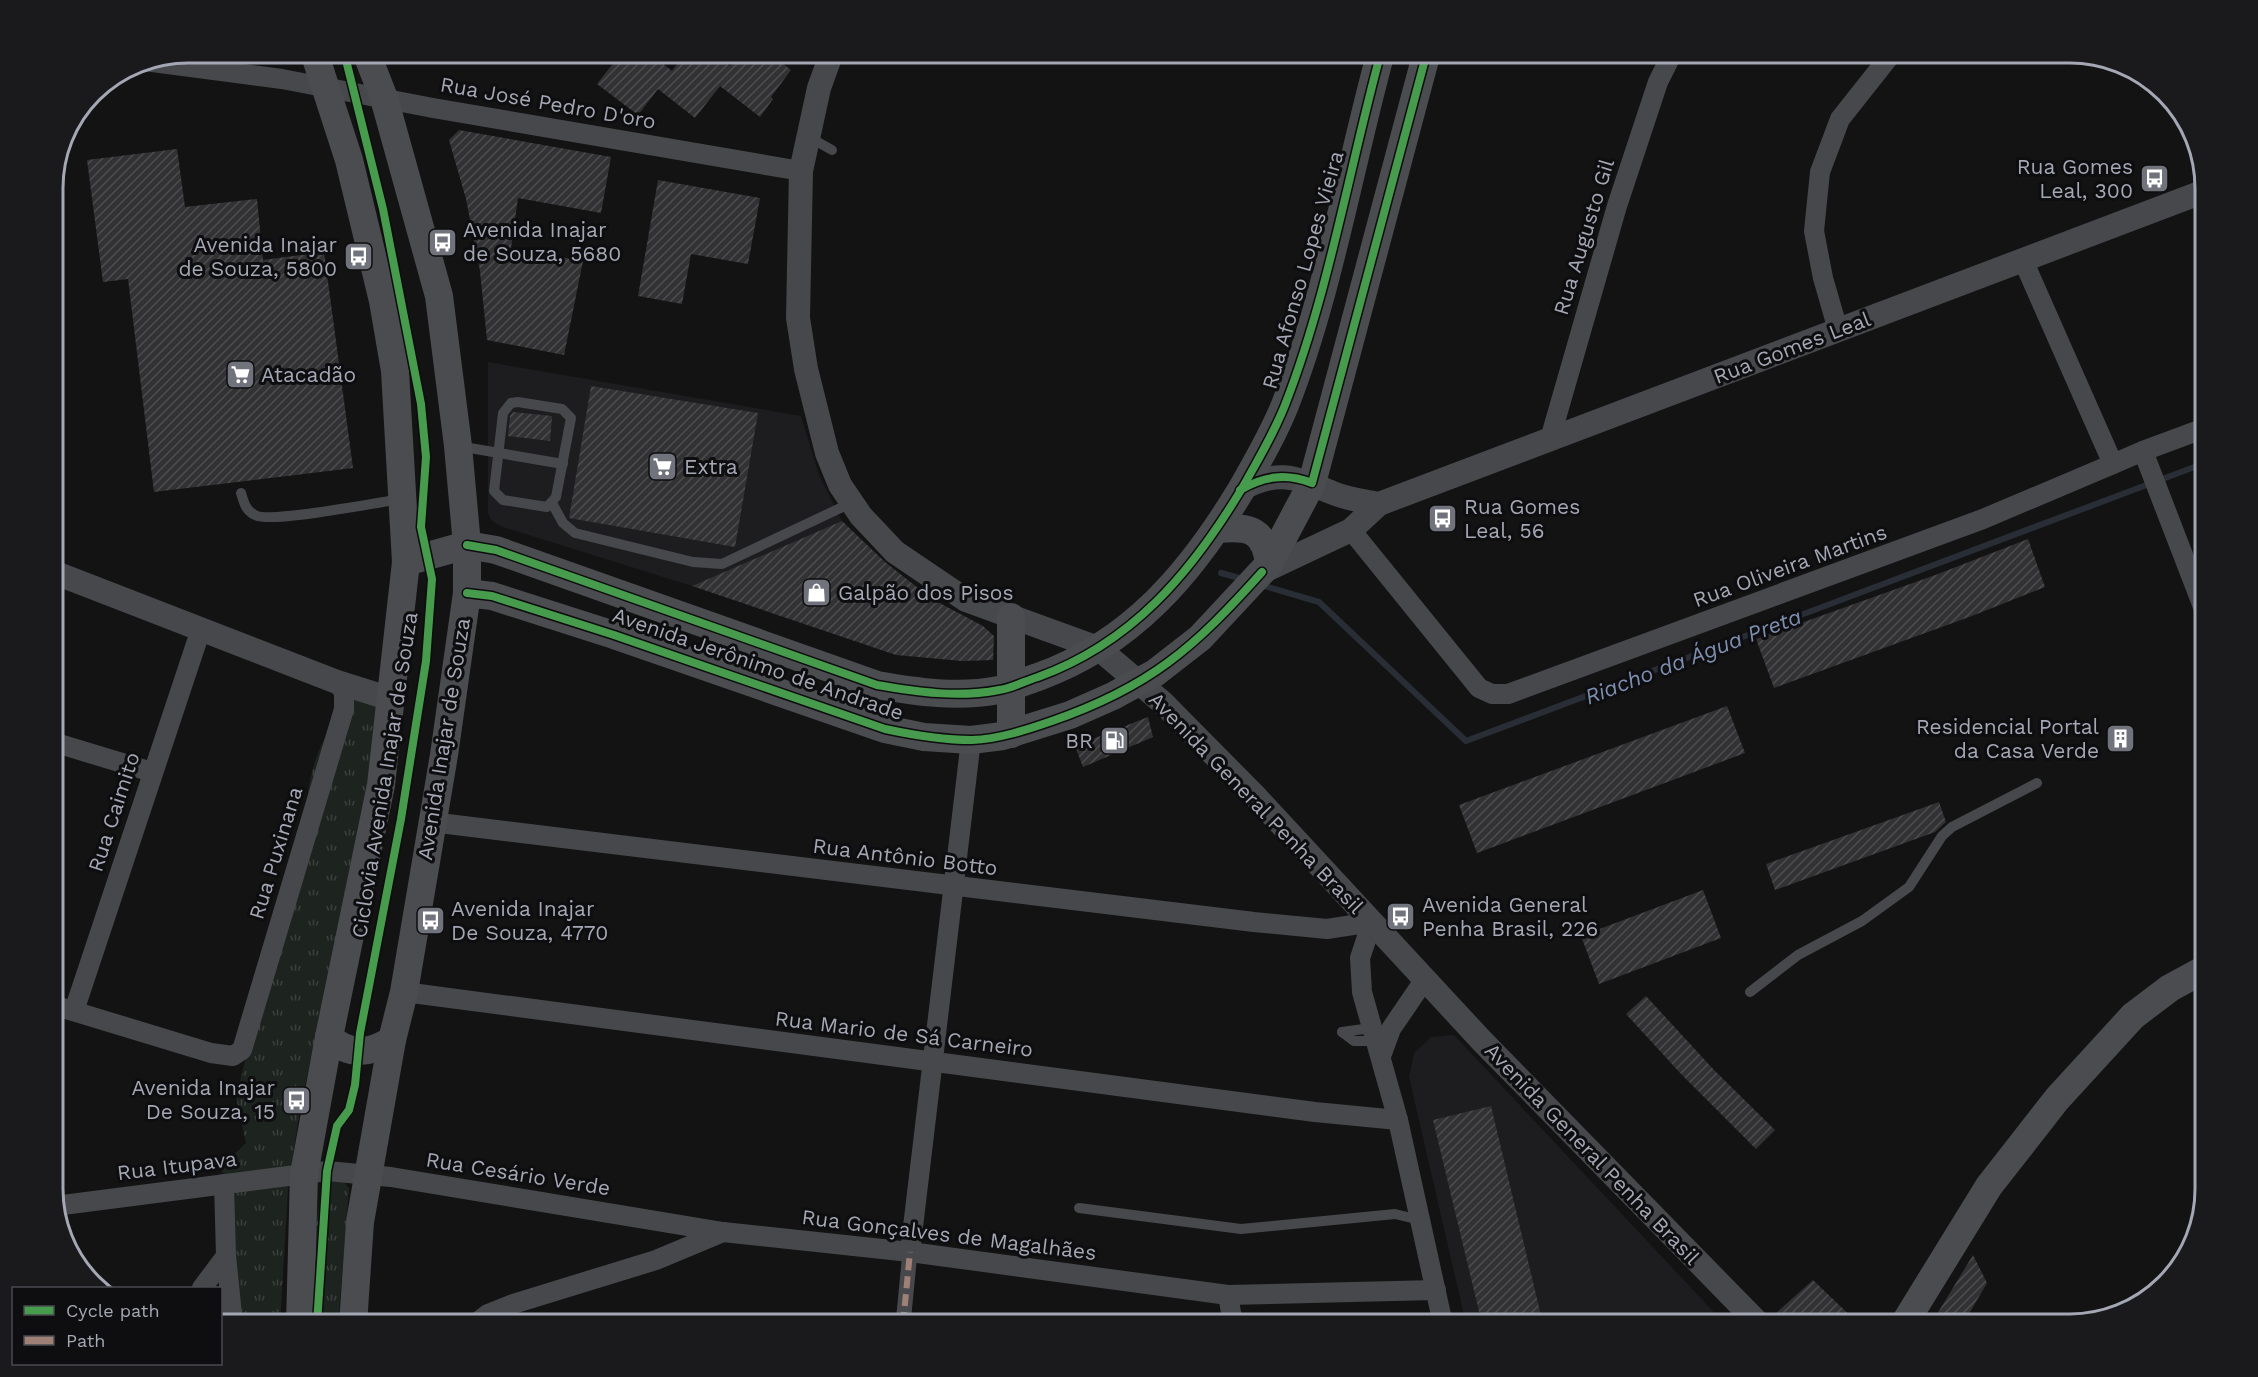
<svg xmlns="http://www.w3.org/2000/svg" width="2258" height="1377" font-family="'Work Sans',sans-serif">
<defs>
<pattern id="grass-tufts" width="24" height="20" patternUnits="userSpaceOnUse" patternTransform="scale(1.5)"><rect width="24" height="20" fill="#1d231e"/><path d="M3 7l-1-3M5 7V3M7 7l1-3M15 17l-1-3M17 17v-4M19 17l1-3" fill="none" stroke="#3b403c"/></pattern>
<pattern id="building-hatch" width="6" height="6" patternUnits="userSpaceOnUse" patternTransform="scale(1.5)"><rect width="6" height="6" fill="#323234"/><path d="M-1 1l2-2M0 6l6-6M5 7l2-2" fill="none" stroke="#4d4d4f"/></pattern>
</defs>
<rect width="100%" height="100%" fill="#131313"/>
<g fill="#1d1d1f">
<polygon points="488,362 801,416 819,475 842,521 692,586 500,526 492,521 488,513"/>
<polygon points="1454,1035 1725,1324 1466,1324 1409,1077 1414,1053 1431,1037"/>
</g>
<g fill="url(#grass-tufts)">
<path d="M355 700 386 702 299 1115 288 1190 280 1324H221V1308L228 1306 230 1179 219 1169 246 1143 236 1097 251 1038 324 806 308 792C314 753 327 726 355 700Z"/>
<polygon points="329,1181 344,1182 349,1188 338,1324 312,1324 313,1244 322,1185"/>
</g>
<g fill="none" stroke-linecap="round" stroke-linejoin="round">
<g stroke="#292e36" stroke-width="6">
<polyline points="1221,573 1243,579"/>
<polyline points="1261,585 1319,602 1466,741 2205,463"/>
</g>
</g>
<g fill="url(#building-hatch)">
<polygon points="622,52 648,52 672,71 686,52 713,52 730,66 741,52 768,52 791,70 771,97 773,99 760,117 720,86 695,118 658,89 638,115 597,84"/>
<polygon points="459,130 611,157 601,213 518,198 511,248 583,261 564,355 487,340 480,271 466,199 449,140"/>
<polygon points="177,149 185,207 257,199 263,260 324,252 353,468 154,492 128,279 103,282 87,160"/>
<polygon points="658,180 760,198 748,264 691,254 682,304 638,296"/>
<polygon points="591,386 758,413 735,547 569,518"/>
<polygon points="513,412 552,416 550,441 508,436 510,416"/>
<polygon points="842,521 885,562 932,599 983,626 994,636 993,660 962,661 896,655 692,586"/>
<polygon points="2028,539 2045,587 1972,616 1774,688 1756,639 1938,574"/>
<polygon points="1727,706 1745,753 1477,853 1459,805"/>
<polygon points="1148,717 1153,737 1083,767 1075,746"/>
<polygon points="1939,802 1946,822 1935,832 1775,890 1766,864"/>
<polygon points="1703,890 1721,938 1599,984 1581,936"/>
<polygon points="1646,996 1714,1070 1775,1130 1756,1149 1681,1074 1626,1014"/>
<polygon points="1491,1106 1543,1324 1482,1324 1433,1120"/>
<polygon points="1973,1255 1987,1283 1963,1324 1931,1324"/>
<polygon points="1813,1280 1859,1324 1785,1324 1775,1314"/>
</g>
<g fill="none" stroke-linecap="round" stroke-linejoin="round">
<g stroke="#47484c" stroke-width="10">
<polyline points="807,136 832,150"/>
<polygon points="518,402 562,409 571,418 556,497 547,507 503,500 494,491 503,413 511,403"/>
<polyline points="458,446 563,464"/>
<path d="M241 493C244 503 246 511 255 515 271 524 378 502 402 499"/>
<polyline points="552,503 563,523 575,533 693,562 722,564 851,503"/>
<polyline points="1750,992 1798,955 1862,921 1909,887 1942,836 1952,827 2037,783"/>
<polyline points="1342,1032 1354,1041 1375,1041"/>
<polyline points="1342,1032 1371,1028"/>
<polyline points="1079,1208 1241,1229 1395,1214 1420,1220"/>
</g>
<polyline stroke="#47484c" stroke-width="15" points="903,1324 910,1252"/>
<g stroke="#47484c" stroke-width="20">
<polyline points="145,61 282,79 433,108 801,171"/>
<polyline points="2023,260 2113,464 2143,451 2205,612"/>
<polyline points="1838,330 1823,278 1814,231 1820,172 1840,119 1893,52"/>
<polyline points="1550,439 1617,206 1658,82 1673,52"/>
<polyline points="2143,451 2205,428"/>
<polyline points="1351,530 1479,688 1492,694 1508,694 1983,519 2113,464"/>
<polyline points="53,742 152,772"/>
<polyline points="431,822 1254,922 1327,929 1372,922 1360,958 1362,992 1398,1120 1443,1324"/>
<polyline points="404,992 1315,1112 1398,1120"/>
<polyline points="53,1005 211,1053 233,1056 242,1050 344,709 344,692 337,682"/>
<polyline points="74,1011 201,629"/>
<polyline points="1381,1056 1391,1029 1425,979"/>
<polyline points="224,1184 226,1256 233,1324"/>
<polyline points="55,1206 327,1171 391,1177 723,1232 910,1252 1228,1295 1436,1290"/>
<polyline points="910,1252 971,740"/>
<polyline points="202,1288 226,1256"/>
<polyline points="1228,1295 1233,1324"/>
<polyline points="475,1324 488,1314 513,1304 656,1260 723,1232"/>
</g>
<g stroke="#47484c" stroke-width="24">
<polyline points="832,52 819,88 801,171 798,318 806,369 827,453 840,485 861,516 895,552 966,600 1098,648 1163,703 1255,796 1482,1041 1759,1324"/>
<path d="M1240 490C1279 468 1296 478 1333 493 1347 499 1364 501 1379 504"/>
<polyline points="53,572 337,682 391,699"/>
<polyline points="1262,572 1351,530 1379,504 2205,191"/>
</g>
<g stroke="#4b4c50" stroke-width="28">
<path d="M1218 529C1250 526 1265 530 1269 564"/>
<path d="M406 562 467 545 496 550 877 685C917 692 958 698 999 690 1012 688 1025 681 1038 677 1132 643 1191 573 1241 490 1257 462 1273 435 1285 405 1329 292 1349 169 1381 52"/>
<polyline points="467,593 492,596 614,635 885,729 924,737 971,740 1003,736 1070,715 1113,696 1155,673 1200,638 1269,564 1312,483 1427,52"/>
<polyline points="1011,734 1011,617"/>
<path d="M329 1037C348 1056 370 1054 392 1040"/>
<polyline points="300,1324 304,1174 329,1037 381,785 406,562 395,371 383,301 349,160 314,52"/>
<polyline points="353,1324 360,1222 392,1040 404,992 444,755 467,593 467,545 458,446 439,296 384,98 366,52"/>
<polyline points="1904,1324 1989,1186 2057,1099 2133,1016 2170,988 2205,969"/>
</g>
<polyline stroke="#9e8076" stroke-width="6" stroke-dasharray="12 6" stroke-linecap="butt" points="903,1324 910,1252"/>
<defs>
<g id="cycleway">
<path d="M1240 490C1264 476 1286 473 1312 483L1427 52"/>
<path d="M467 545 496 550 877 685C917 692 958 698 999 690 1012 688 1025 681 1038 677 1132 643 1191 573 1241 490 1257 462 1273 435 1285 405 1329 292 1349 169 1381 52"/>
<path d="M467 593 492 596 614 635 885 729C913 735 943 740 972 740 999 739 1026 730 1052 721 1150 687 1194 648 1262 572"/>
<polyline points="317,1324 327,1171 337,1126 349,1110 355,1085 360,1033 401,819 426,661 432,579 421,527 426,457 421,404 383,209 344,52"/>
</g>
</defs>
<use href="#cycleway" stroke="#0e0d0f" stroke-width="11"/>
<use href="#cycleway" stroke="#469c4c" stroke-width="8"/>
</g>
<defs>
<symbol id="bus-square" viewBox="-11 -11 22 22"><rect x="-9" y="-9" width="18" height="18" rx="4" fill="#71737c" stroke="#0e0d0f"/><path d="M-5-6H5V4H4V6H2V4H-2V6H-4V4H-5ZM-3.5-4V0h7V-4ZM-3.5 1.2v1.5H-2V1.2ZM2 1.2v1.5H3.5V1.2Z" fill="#fff"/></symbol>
<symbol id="supermarket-square" viewBox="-11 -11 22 22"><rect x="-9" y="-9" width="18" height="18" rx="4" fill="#71737c" stroke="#0e0d0f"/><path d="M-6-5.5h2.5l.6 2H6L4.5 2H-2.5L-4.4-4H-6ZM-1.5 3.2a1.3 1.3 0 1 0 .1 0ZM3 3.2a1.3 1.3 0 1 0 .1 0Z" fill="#fff"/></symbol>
<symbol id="shop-square" viewBox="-11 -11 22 22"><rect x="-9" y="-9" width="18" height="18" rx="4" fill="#71737c" stroke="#0e0d0f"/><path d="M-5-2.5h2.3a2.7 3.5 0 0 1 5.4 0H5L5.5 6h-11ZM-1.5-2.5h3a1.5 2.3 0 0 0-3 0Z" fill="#fff"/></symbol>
<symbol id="building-square" viewBox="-11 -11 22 22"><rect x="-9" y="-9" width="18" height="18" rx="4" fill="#71737c" stroke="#0e0d0f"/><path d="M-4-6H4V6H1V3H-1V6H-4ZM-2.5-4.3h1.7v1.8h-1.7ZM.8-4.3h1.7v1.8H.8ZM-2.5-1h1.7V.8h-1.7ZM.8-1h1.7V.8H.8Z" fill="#fff"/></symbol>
<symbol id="fuel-square" viewBox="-11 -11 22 22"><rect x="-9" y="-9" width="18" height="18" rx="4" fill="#71737c" stroke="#0e0d0f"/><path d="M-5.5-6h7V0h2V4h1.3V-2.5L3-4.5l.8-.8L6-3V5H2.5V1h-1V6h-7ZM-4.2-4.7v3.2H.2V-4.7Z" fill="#fff"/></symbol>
</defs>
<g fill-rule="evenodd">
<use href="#bus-square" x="2138" y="162" width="33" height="33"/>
<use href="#bus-square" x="426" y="226" width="33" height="33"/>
<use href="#bus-square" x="342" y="240" width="33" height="33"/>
<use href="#supermarket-square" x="224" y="358" width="33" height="33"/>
<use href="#supermarket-square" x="646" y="450" width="33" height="33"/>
<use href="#bus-square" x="1426" y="502" width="33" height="33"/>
<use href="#shop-square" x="800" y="576" width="33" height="33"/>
<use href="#building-square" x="2104" y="722" width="33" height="33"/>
<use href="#fuel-square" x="1098" y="724" width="33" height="33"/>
<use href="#bus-square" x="1384" y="900" width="33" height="33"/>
<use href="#bus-square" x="414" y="904" width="33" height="33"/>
<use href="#bus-square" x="280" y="1084" width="33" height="33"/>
</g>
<g text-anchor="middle" stroke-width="6" stroke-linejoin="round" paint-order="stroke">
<g font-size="21" fill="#a4a7b4" stroke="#0e0d0f">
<text transform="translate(548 103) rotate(10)" y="7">Rua José Pedro D'oro</text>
<text transform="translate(1584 237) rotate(-73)" y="7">Rua Augusto Gil</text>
<text transform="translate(1303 270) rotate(-74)" y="7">Rua Afonso Lopes Vieira</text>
<text transform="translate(1792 348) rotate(-21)" y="7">Rua Gomes Leal</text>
<text transform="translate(1790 566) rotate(-20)" y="7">Rua Oliveira Martins</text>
<text transform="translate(758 664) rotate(19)" y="7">Avenida Jerônimo de Andrade</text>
<text transform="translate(444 739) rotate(-81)" y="7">Avenida Inajar de Souza</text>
<text transform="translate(385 775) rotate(-81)" y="7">Ciclovia Avenida Inajar de Souza</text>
<text transform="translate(1256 803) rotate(46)" y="7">Avenida General Penha Brasil</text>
<text transform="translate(114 812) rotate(-72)" y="7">Rua Caimito</text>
<text transform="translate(276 853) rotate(-73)" y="7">Rua Puxinana</text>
<text transform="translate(905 857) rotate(7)" y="7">Rua Antônio Botto</text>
<text transform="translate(904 1034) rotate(7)" y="7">Rua Mario de Sá Carneiro</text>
<text transform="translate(1592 1154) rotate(46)" y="7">Avenida General Penha Brasil</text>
<text transform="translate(177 1166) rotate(-7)" y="7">Rua Itupava</text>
<text transform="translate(518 1174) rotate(9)" y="7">Rua Cesário Verde</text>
<text transform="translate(949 1235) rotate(7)" y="7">Rua Gonçalves de Magalhães</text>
</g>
<g font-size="21" fill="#a4a7b4" stroke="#0e0d0f" text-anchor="start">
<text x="2133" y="174" text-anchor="end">Rua Gomes<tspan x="2133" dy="24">Leal, 300</tspan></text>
<text x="463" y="237">Avenida Inajar<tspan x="463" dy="24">de Souza, 5680</tspan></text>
<text x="337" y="252" text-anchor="end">Avenida Inajar<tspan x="337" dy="24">de Souza, 5800</tspan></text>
<text x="261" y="382">Atacadão</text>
<text x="684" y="474">Extra</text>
<text x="1464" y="514">Rua Gomes<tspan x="1464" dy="24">Leal, 56</tspan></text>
<text x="838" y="600">Galpão dos Pisos</text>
<text x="2099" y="734" text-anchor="end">Residencial Portal<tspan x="2099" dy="24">da Casa Verde</tspan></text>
<text x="1093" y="748" text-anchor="end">BR</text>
<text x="1422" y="912">Avenida General<tspan x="1422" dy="24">Penha Brasil, 226</tspan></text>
<text x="451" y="916">Avenida Inajar<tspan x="451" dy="24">De Souza, 4770</tspan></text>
<text x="275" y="1095" text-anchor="end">Avenida Inajar<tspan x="275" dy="24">De Souza, 15</tspan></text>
</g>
<g font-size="22" font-style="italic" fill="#7c8faf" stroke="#0e0d0f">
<text transform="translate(1693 656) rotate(-21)" y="8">Riacho da Água Preta</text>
</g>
</g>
<path d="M0 0H2258V1377H0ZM188 63H2070A125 125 0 0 1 2195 188V1189A125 125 0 0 1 2070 1314H188A125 125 0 0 1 63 1189V188A125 125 0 0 1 188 63Z" fill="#1a191c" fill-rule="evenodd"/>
<path fill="none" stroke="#a4a7b4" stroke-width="3" d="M188 63H2070A125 125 0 0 1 2195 188V1189A125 125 0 0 1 2070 1314H188A125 125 0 0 1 63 1189V188A125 125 0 0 1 188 63Z"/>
<rect x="12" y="1287" width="210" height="78" fill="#0e0d0f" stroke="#4a4b51" stroke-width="1.5"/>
<rect x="24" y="1306" width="30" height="9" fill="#469c4c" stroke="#4a4b51" stroke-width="1.5"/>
<text x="66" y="1317" font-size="18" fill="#a4a7b4">Cycle path</text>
<rect x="24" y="1336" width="30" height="9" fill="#9e8076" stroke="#4a4b51" stroke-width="1.5"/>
<text x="66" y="1347" font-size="18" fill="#a4a7b4">Path</text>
</svg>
